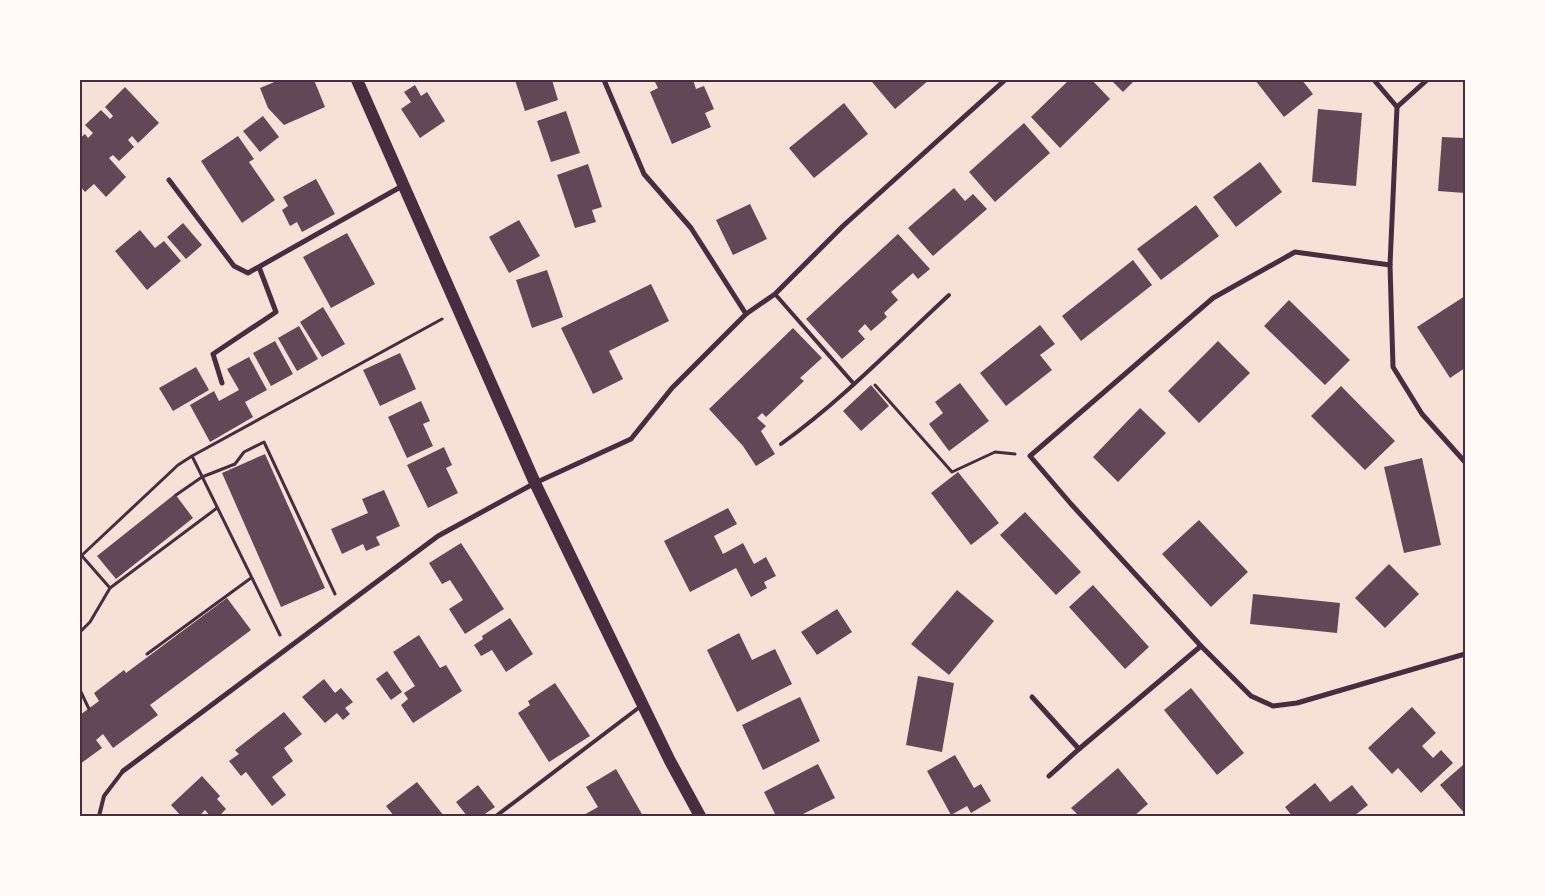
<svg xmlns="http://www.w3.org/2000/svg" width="1545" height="896" font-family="Quicksand,sans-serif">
<rect width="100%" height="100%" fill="#f7e1d7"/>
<g fill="#644757">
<polygon points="279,80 314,80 325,107 284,125 268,108 260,88"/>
<polygon points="515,80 552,80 558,100 525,111"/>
<polygon points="654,80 693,80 696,89 704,86 714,109 705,113 711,127 672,144 650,92 658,88"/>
<polygon points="874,80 929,80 895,109 872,82"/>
<polygon points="1069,80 1092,80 1110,99 1060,148 1031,117"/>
<polygon points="1111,80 1135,80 1123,92"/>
<polygon points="1255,80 1302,80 1313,94 1284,117"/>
<polygon points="415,85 421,96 427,92 445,121 420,138 401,109 411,102 404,92"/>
<polygon points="125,87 159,123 138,143 132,136 128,140 134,147 119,161 113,155 109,158 126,177 106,197 94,184 85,192 80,186 80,138 85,134 88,138 93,133 85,125 101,110 110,119 113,116 105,107"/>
<polygon points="844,103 868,134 814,178 789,148"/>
<polygon points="1318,109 1362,113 1356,186 1312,182"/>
<polygon points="566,111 580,153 551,162 537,121"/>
<polygon points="263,116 279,137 260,152 243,131"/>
<polygon points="1024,123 1050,153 995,202 969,172"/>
<polygon points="238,136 254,159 249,162 275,200 242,223 201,161"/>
<polygon points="1442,137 1465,138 1465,193 1438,191"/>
<polygon points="1260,162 1282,192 1236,227 1213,197"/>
<polygon points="588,164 602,207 592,210 596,222 575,228 557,175"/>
<polygon points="316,179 335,214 302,232 297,222 290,226 282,210 288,206 283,197"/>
<polygon points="954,188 965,201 973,194 987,209 933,256 908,228"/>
<polygon points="750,204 767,239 733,255 716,220"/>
<polygon points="1196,205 1219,236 1161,280 1137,249"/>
<polygon points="519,220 540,256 509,273 489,237"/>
<polygon points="183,223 202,245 186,259 167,237"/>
<polygon points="140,230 155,248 164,241 181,261 147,290 115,251"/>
<polygon points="347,233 375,284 331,308 303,257"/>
<polygon points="898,234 930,269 918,279 913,273 891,292 898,300 884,313 887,317 871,331 865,324 858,331 865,339 842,359 806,319"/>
<polygon points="1133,260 1152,285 1081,341 1062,316"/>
<polygon points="547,270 563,317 532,328 516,280"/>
<polygon points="651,284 669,321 609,351 623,379 593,394 561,328"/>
<polygon points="1465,296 1465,368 1450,378 1417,327"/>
<polygon points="1289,300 1350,360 1325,385 1264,326"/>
<polygon points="323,307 345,344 322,357 300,322"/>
<polygon points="1040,325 1055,344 1040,355 1052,370 1006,406 980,373"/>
<polygon points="299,326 318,359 297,371 278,338"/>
<polygon points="793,328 822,358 800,378 804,381 766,417 762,413 757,418 766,426 761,431 775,454 756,466 743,446 709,409"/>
<polygon points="275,341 293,374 271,386 253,353"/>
<polygon points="1218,341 1250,373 1199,423 1168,391"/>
<polygon points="400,353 416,389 380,406 363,370"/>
<polygon points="249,357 267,390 245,402 253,417 210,442 190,405 214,391 219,401 239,390 227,369"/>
<polygon points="196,367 209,390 173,411 159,388"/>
<polygon points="960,383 989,421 949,451 929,424 943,413 935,402"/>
<polygon points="871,385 889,406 861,431 843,411"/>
<polygon points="1341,386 1395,441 1365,470 1311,416"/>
<polygon points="421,401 430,421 423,424 433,446 407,458 388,417"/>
<polygon points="1140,408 1166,433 1118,482 1093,457"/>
<polygon points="444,447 452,465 446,468 458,493 428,508 407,465"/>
<polygon points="265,454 325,588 281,607 222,473"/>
<polygon points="1422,458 1441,545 1404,553 1384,467"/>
<polygon points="958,472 999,523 971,545 931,493"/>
<polygon points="384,490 400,526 376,537 380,545 366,551 363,544 342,554 331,529 368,513 362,499"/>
<polygon points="175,494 193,518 116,579 97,556"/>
<polygon points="728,508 737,524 714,536 723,554 743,543 754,564 766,557 776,576 764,582 767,588 751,597 736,568 690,592 664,541"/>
<polygon points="1025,512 1081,572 1056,595 1000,535"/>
<polygon points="1199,520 1248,572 1211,607 1162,554"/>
<polygon points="461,543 504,609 465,634 449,609 463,600 450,580 442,584 429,563"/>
<polygon points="1389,564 1419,594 1385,628 1355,598"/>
<polygon points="1093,585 1149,647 1125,669 1069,607"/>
<polygon points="957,590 994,621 949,675 911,644"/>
<polygon points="1253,594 1340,603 1337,633 1250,624"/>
<polygon points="227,598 251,630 150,705 158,715 113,748 103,734 96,740 102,748 80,764 80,715 99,701 94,693 124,670 126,673"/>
<polygon points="837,609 852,632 817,655 801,632"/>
<polygon points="510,618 533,654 506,672 492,650 481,656 474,645 483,639 482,636"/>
<polygon points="739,633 752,660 775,649 792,684 737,712 707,650"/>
<polygon points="419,635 440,668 446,665 462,691 413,723 401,705 408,699 404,693 415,686 393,652"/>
<polygon points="387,671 402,692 391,700 376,679"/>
<polygon points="918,676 954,683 942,752 906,745"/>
<polygon points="324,679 335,693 341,688 353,702 345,708 350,714 343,720 337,713 325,723 302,697"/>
<polygon points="555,683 590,736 549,762 518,713 530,705 528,701"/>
<polygon points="1191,688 1244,753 1217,775 1164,710"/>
<polygon points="800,697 820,741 763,770 742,725"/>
<polygon points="1412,707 1436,733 1422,746 1433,758 1441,750 1453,763 1421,793 1398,768 1392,774 1368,748"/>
<polygon points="284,712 302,734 284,748 293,761 272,777 286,795 272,806 246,772 241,776 229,761 239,754 235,750"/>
<polygon points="955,755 974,788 981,784 991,801 971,813 967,806 951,815 927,771"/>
<polygon points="818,764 835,798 799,816 776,816 764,792"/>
<polygon points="1463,765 1465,768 1465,814 1440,785"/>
<polygon points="1118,768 1148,804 1134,816 1079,816 1071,808"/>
<polygon points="616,769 643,816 582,816 598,807 586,787"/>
<polygon points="202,776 220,796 217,799 226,809 219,816 210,816 205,810 199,816 181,816 171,805"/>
<polygon points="417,782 444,816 394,816 386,806"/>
<polygon points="1315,783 1330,802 1352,785 1368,805 1354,816 1292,816 1285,807"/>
<polygon points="478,785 495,807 482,816 467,816 456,802"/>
</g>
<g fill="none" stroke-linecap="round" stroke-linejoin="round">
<g stroke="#4a2c40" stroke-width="3">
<polyline points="875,385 952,472 995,452 1015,454"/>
<polyline points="192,456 280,635"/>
<polyline points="176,495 202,477 235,464 244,452 264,442 335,594"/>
<polyline points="82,556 110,588"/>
<polyline points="80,557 178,465 192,456 442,319"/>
<polyline points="80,632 90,622 110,588 217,508"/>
<polyline points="147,654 251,578"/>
<polyline points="80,690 89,709"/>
</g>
<g stroke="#4a2c40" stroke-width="4">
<polyline points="775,294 854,384"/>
<path d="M781 444C842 400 894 346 949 295"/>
<polyline points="99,816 104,796 123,771"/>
<polyline points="496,816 641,706"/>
</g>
<g stroke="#4a2c40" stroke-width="5">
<polyline points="604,80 644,174 691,228 746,314"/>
<polyline points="1374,80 1397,107 1390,265 1393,367 1422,414 1465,462"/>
<polyline points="1397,107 1427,80"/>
<polyline points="169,180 234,266 248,273 404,185"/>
<polyline points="1390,265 1295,252 1213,298 1030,456 1071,504 1201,646 1251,696 1273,706 1297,703 1465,654"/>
<polyline points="222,383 213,354 276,312 259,267"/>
<polyline points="1032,697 1079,749 1201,646"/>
<polyline points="123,771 438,536 535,483 631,439 672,388 746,314 775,294 843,226 1005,80"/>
<polyline points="1049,776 1079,749"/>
</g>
<polyline stroke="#4a2c40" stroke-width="12" points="357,80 535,483 670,761 700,816"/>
</g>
<rect width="1545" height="896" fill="none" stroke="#fffaf5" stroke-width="162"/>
<rect x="81" y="81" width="1383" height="734" fill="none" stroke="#4a2c40" stroke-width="2"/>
</svg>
